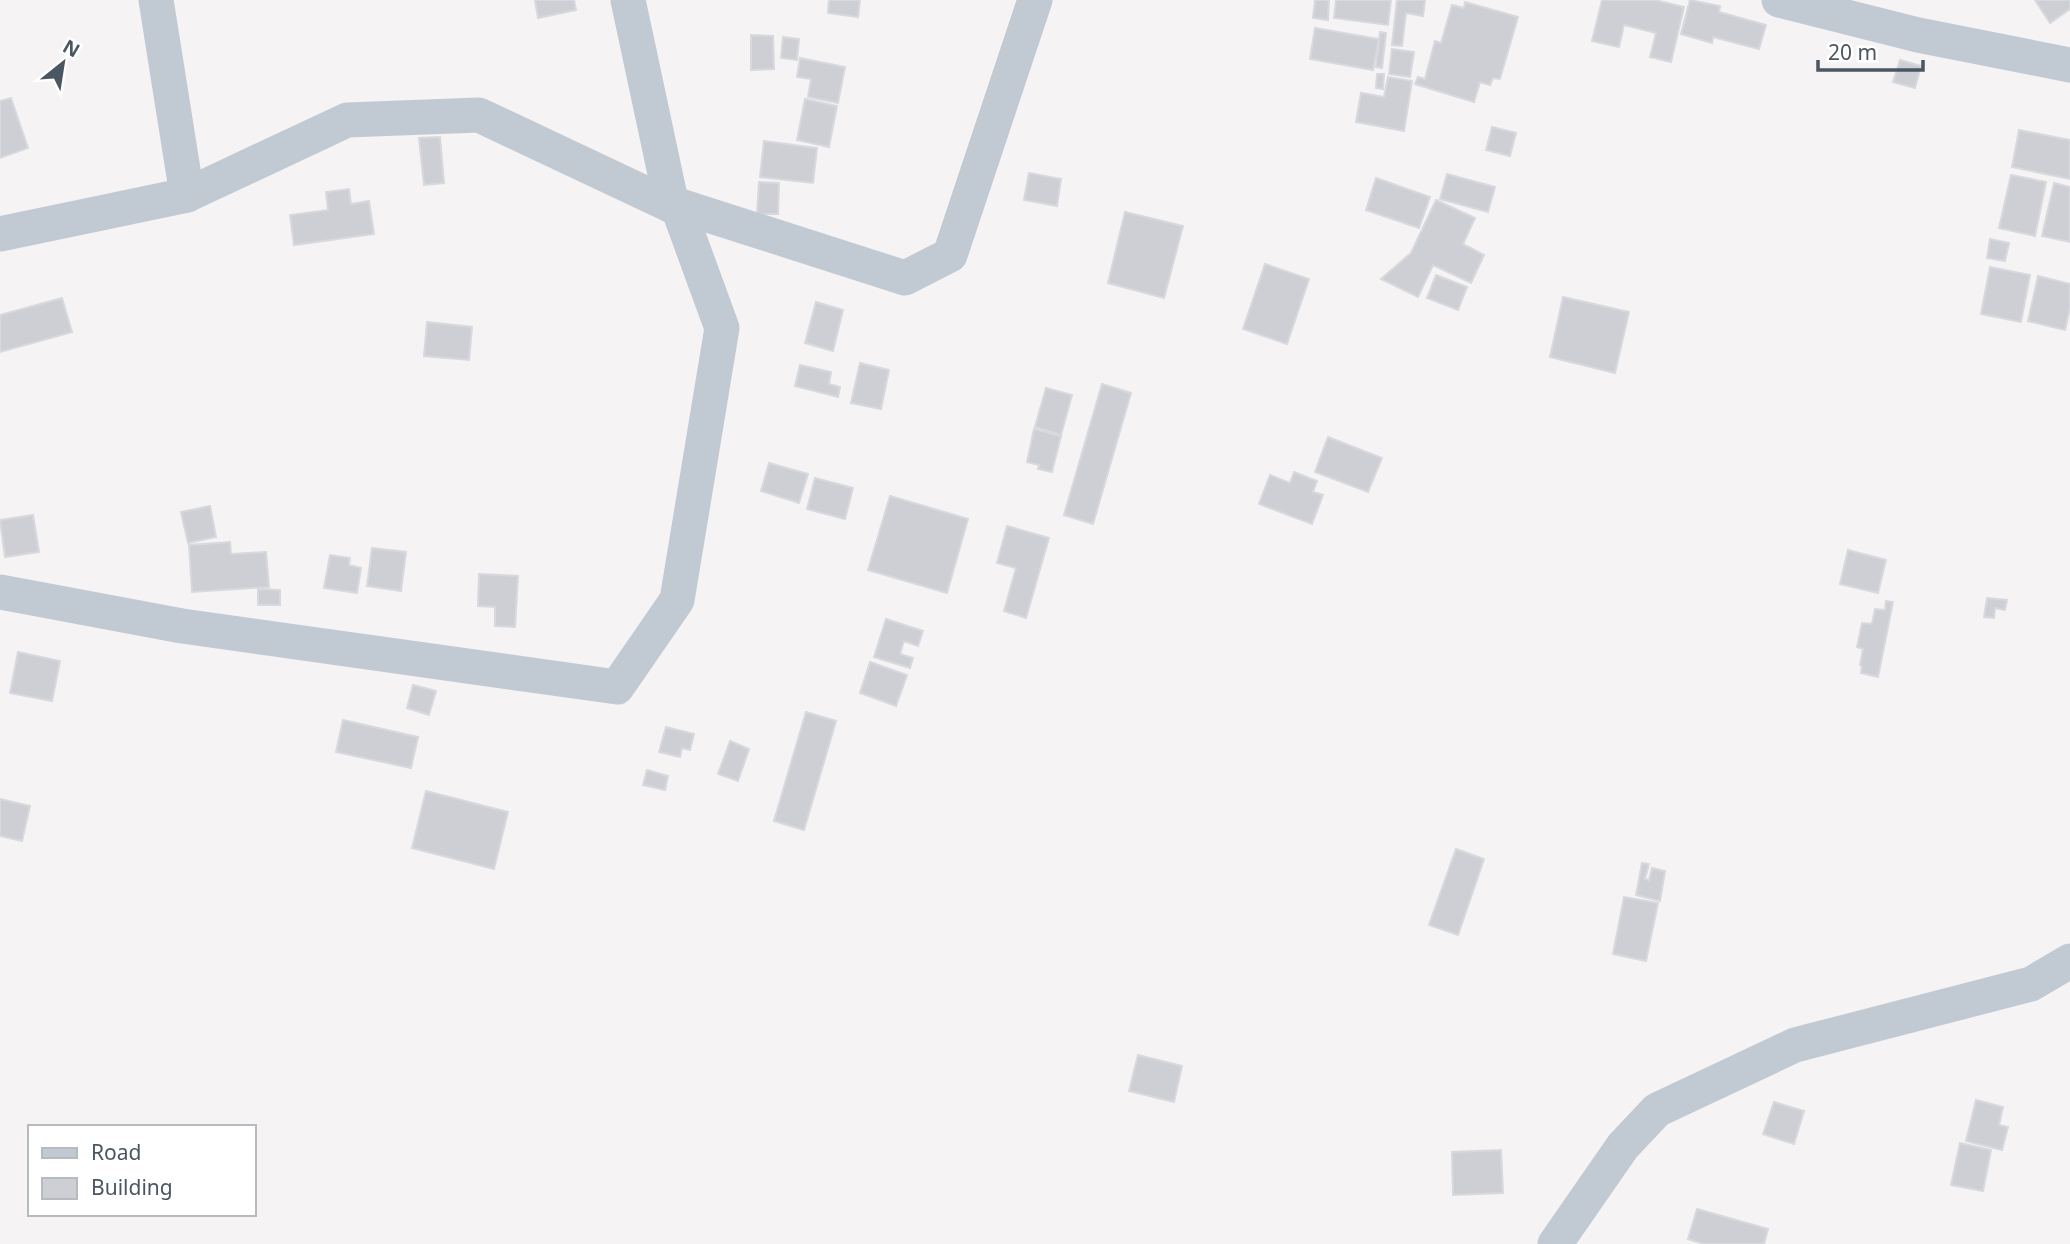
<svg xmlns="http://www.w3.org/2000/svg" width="2070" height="1244" font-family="'Noto Sans',sans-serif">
<rect width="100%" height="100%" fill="#f5f3f3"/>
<g fill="#cdcfd5" stroke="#d7d9de" stroke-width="2">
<polygon points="535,0 574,0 576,10 538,18"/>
<polygon points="829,0 860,0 858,17 828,13"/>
<polygon points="1315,0 1329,0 1328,20 1313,18"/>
<polygon points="1336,0 1391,0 1388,25 1334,18"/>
<polygon points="1397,0 1425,0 1423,16 1406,13 1402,46 1392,45"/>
<polygon points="1602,0 1655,0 1684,7 1671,62 1650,57 1656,33 1624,25 1619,47 1592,41"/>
<polygon points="1690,0 1720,6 1719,12 1766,25 1759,49 1713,37 1712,43 1681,34"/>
<polygon points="2035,0 2070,0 2070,9 2050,23"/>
<polygon points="1465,2 1518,17 1500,79 1493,78 1490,85 1480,82 1474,102 1415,84 1418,77 1425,79 1435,41 1441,43 1452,5 1464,8"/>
<polygon points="1315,28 1379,39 1373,70 1310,59"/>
<polygon points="1380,32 1386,33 1382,68 1376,67"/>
<polygon points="751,35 773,36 774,69 751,70"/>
<polygon points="783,37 799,39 797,60 781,58"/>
<polygon points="1392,49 1414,52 1410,77 1389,74"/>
<polygon points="800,58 845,67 838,103 808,97 811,79 797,77"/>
<polygon points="1900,60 1921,66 1915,88 1893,82"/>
<polygon points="1377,74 1384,74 1383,89 1376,88"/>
<polygon points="1388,77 1412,81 1404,131 1356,122 1361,93 1384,97"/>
<polygon points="11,98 28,148 0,158 0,101"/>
<polygon points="805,99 837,106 829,147 797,140"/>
<polygon points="1492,127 1516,133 1510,156 1486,150"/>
<polygon points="2019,130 2070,140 2070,179 2012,167"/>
<polygon points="440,137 444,183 424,185 419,138"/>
<polygon points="764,141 817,148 813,183 760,177"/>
<polygon points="1029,173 1061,179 1057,206 1024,200"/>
<polygon points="1447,174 1495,187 1488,212 1440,199"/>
<polygon points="2011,175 2046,182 2035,236 1999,228"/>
<polygon points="1376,178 1430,197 1419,228 1366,210"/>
<polygon points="759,182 779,183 778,214 757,214"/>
<polygon points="2054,183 2070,187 2070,242 2042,236"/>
<polygon points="349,189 351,204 369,201 374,234 294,245 290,215 328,210 326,192"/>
<polygon points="1436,200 1475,218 1463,244 1484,255 1471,283 1433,265 1418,297 1381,279 1411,253"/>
<polygon points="1125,212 1183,226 1164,298 1108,283"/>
<polygon points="1990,239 2009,243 2005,261 1987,258"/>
<polygon points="1265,264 1309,279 1287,344 1243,329"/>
<polygon points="1990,267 2030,275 2021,322 1981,314"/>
<polygon points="1436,275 1467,287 1458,310 1427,298"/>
<polygon points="2038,276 2070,284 2070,308 2065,330 2028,321"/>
<polygon points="1563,297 1629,312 1615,373 1550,357"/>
<polygon points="62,298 72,332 0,352 0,315"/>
<polygon points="816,302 843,310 833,351 805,343"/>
<polygon points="427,322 472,327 469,360 424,356"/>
<polygon points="860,363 889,370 881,409 851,403"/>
<polygon points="800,365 831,372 829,384 840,387 838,397 795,386"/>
<polygon points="1102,384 1131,393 1093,524 1064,515"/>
<polygon points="1046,388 1072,395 1061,435 1035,427"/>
<polygon points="1034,429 1061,436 1052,472 1038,469 1039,465 1027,462"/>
<polygon points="1328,437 1382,458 1368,492 1315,472"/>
<polygon points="769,463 808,474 799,503 761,491"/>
<polygon points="1294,472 1317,481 1313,492 1323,495 1312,524 1259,504 1270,475 1290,483"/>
<polygon points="815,478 853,488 845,519 807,509"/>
<polygon points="890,496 968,519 947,593 868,570"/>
<polygon points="210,506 216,537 188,543 181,512"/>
<polygon points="33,515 39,552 5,557 0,520"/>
<polygon points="1007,526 1049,538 1026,618 1004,611 1016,568 997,563"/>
<polygon points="230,542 231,554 266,552 269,587 192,592 189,545"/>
<polygon points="372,548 406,552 401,591 367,586"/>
<polygon points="1848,550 1886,560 1878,593 1840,584"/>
<polygon points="330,555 350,558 349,565 361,568 357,593 324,588"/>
<polygon points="479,574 518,576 515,627 495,626 495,607 478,606"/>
<polygon points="258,589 280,590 280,605 258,605"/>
<polygon points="1987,598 2007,600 2005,610 1995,608 1994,618 1984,617"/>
<polygon points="1886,601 1893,602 1878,677 1861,673 1862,666 1860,665 1863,649 1857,647 1862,623 1872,624 1875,609 1885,610"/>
<polygon points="886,619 923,631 918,646 904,641 900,654 913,658 910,668 874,657"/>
<polygon points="18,652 60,661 52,701 10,693"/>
<polygon points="870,662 907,675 896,706 860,693"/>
<polygon points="413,685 436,691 429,715 407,708"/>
<polygon points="806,712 836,721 804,830 774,821"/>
<polygon points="343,720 418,737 411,768 336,752"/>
<polygon points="666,727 694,734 690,750 682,748 680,757 659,752"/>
<polygon points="730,741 749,749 738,781 718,774"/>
<polygon points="647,770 668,776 665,790 643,785"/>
<polygon points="426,791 508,812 494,869 412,848"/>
<polygon points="0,799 30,806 22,841 0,836"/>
<polygon points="1456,849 1484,859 1458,935 1429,925"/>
<polygon points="1642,863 1649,864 1645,879 1649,880 1652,868 1665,871 1660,901 1636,895"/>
<polygon points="1624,897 1658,903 1646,961 1613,954"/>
<polygon points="1138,1055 1182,1066 1174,1102 1129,1091"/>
<polygon points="1976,1100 2003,1107 1999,1125 2008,1127 2002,1150 1966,1141"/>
<polygon points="1774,1102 1804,1111 1794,1144 1763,1134"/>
<polygon points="1960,1143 1991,1150 1983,1191 1951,1185"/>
<polygon points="1501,1150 1503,1193 1453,1195 1452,1152"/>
<polygon points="1697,1209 1768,1229 1764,1244 1704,1244 1688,1239"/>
</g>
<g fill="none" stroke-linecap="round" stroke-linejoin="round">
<g stroke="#c1cad2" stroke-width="35">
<polyline points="628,0 672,206"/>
<polyline points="1779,0 1918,35 2070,65"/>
<polyline points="187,195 347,120 479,115 672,206 677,205 905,278 950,255 1035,0"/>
<polyline points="0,234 187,195 156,0"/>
<polyline points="0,592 182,626 617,687 677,600 722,328 677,205"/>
<polyline points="1555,1244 1623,1146 1657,1110 1795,1045 2031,984 2070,961"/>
</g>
</g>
<rect x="28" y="1125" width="228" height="91" fill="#ffffff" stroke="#b7bbc0" stroke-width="2"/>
<rect x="42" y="1148" width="35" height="10" fill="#c1cad2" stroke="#b7bbc0" stroke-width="2"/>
<text x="91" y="1160" font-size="21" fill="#4a5661">Road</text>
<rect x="42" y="1178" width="35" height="21" fill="#cdcfd5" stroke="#b7bbc0" stroke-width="2"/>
<text x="91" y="1195" font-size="21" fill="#4a5661">Building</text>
<g transform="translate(63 63) rotate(30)" stroke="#ffffff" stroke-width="5" paint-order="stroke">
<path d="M0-5L12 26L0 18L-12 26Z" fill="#4a5661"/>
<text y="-10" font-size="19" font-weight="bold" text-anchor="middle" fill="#4a5661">N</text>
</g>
<path d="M1818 60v10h105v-10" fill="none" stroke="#4a5661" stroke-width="3.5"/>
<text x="1828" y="60" font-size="21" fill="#4a5661" stroke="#ffffff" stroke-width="5" paint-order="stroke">20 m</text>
</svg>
